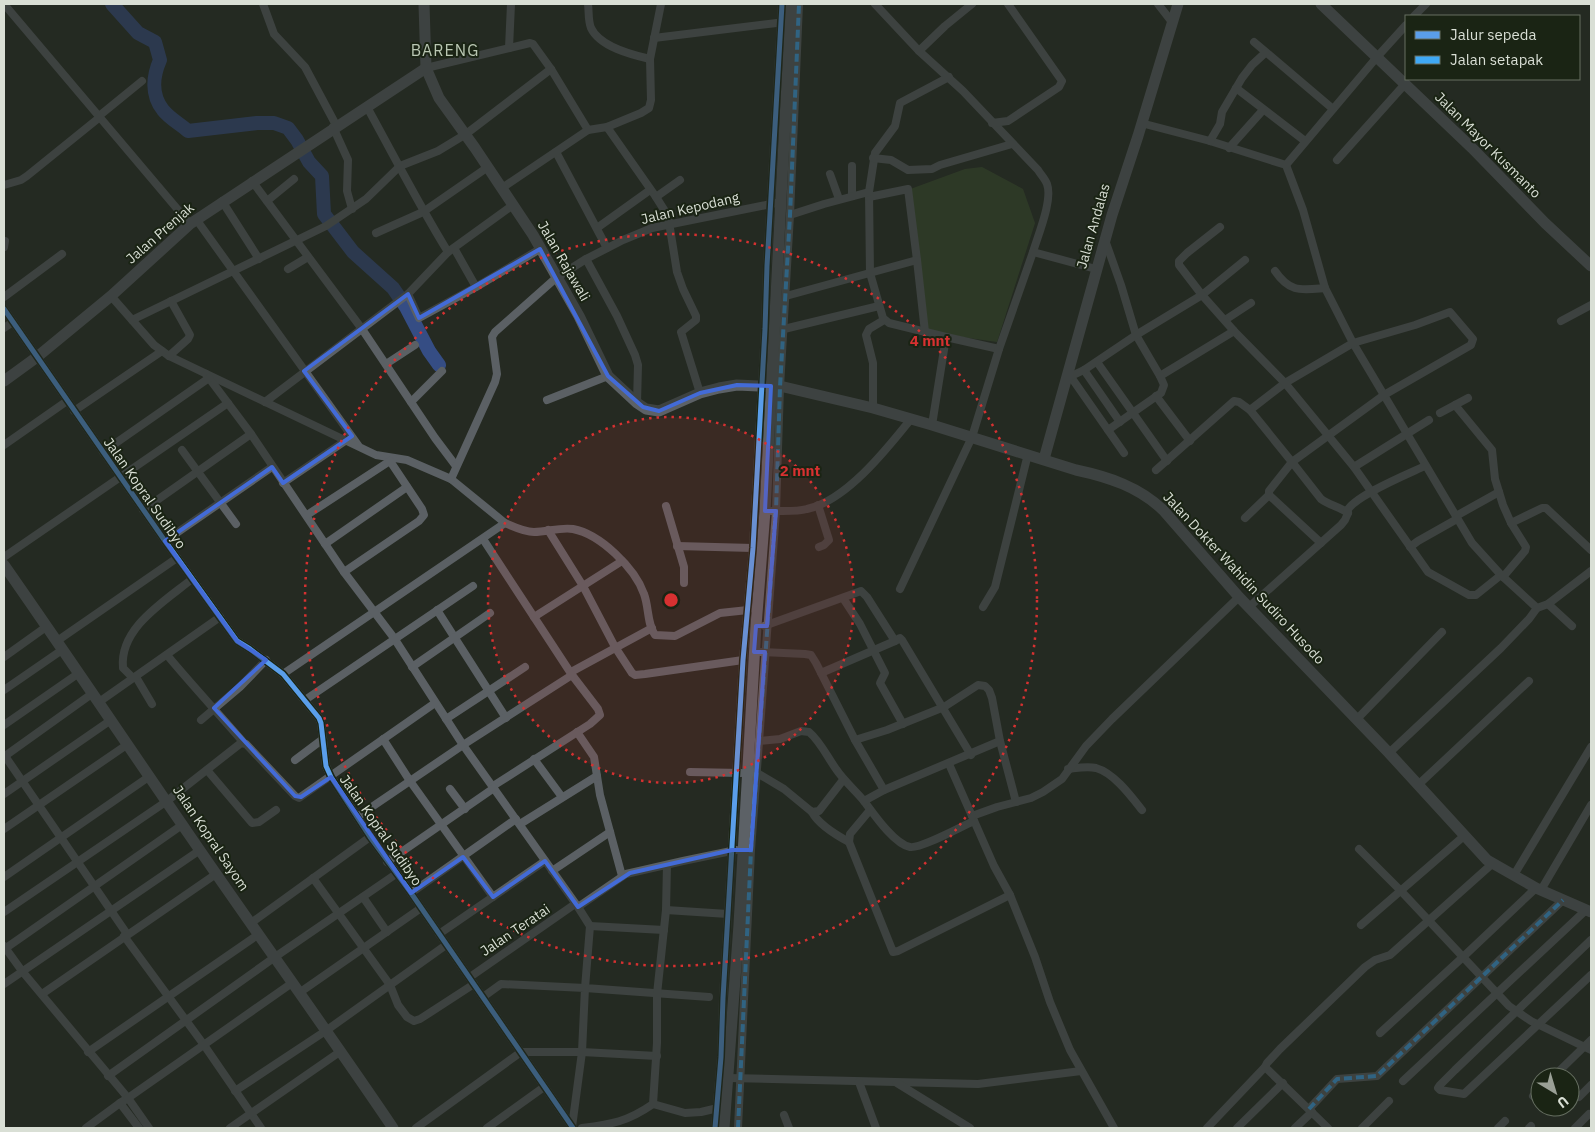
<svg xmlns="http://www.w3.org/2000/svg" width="1595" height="1132" font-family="'IBM Plex Sans',sans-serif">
<rect width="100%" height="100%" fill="#252a22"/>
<polygon fill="#394d2c" points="982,167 1023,189 1035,223 997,342 926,332 905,191 965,169"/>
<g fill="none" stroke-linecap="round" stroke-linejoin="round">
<path stroke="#354d84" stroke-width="14" d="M112 4 138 33 155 42 160 60C153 76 151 95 163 110 169 118 180 124 188 131L257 123H274L288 128 297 140 309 162 322 176 324 214 353 252 393 288 406 307 429 351 439 365"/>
<g stroke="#5b6064" stroke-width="8">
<polyline points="4,4 190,224"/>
<polyline points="263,4 274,34 305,67 336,125"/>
<path d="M588 4C589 11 588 21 591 28 600 47 632 55 650 59"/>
<path d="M875 4 919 51 963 91 1038 170C1041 175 1045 179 1047 184 1053 200 1038 235 1033 252"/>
<polyline points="1158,4 1172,22"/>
<polyline points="1414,16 1426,4"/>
<polyline points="654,38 785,22"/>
<polyline points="1254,42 1333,109"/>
<polyline points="509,48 511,4"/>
<polyline points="919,51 945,26 972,4"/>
<polyline points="426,68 530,43 533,44 551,69 588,130"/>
<polyline points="949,77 900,103 895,126 875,153 869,192 870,273 883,318 889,323 946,337 999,349 1033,252 1096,269"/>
<polyline points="1236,88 1305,141"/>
<path d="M367 107C394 156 419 205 448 252"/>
<polyline points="99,116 142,81"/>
<polyline points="992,123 1008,121 1059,87 1062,81 1008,4"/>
<polyline points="1141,123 1210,141 1286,165 1303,210 1325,288 1353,343 1472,543 1501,575 1537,608 1548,604 1591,571"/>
<polyline points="333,127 348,160 347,191 352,209"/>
<polyline points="607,127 656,197 668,216 677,272 683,289 696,316 696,320 681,332 700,393"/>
<polyline points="1210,141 1220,124 1222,112 1242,78 1252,65 1265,53"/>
<polyline points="1229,148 1263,110"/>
<polyline points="556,152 607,248"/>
<polyline points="873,158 891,160 908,170 932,169 940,165 1012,144"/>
<polyline points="1337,160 1405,84"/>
<polyline points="1286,165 1377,57 1406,25"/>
<polyline points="830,174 839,199"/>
<polyline points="252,181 362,329 435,438 456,466"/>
<polyline points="4,185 21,180 27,176 100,117"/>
<polyline points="502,188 588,130 607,127 641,113 649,108 651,100 650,59 661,4"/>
<polyline points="852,196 852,166"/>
<polyline points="656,197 680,180"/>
<polyline points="869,197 908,189 917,260"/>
<polyline points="222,201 259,259"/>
<polyline points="267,201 294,179"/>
<polyline points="513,205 448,252 408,294 419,318 476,287 540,249"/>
<polyline points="790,215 824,204 869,192"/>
<polyline points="196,219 358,445"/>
<polyline points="1220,227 1187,253 1179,261 1179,265 1202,295 1245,260"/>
<polyline points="597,228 650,190"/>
<polyline points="376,233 423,212 488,167"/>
<polyline points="1105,240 1121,285 1136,335 1160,376 1234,331"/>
<polyline points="4,247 5,241"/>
<polyline points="454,248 476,287"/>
<polyline points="586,259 617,316 635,355 638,365 637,403"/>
<polyline points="288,269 308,257"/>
<path d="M1275 271C1290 293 1301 290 1325 288"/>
<polyline points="111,296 154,345 169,356 376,455 407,460 451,479 505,523 283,674"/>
<polyline points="786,296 917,260 925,332"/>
<polyline points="4,297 62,254"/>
<polyline points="4,309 165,541 237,641 250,649 283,674 319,718 321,723 326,766 331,777 370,837 411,893 573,1128"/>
<polygon points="1450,312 1473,339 1471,345 1384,395 1292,462 1250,410 1285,383 1353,343 1415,325"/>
<polyline points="132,320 326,226 366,199 400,166 438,151 466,134 551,69"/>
<polyline points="1225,320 1251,303"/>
<polyline points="1561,321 1591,305"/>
<polyline points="4,328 13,322"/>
<polyline points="784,329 879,306"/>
<polyline points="169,356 188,339 190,335 171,301"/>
<polyline points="1097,362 1167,461"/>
<polyline points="386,364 415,345"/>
<polyline points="1084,370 1120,422"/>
<polyline points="206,374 251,434 344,572 394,638 463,745 578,907 590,926 585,988 709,997"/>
<polyline points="1071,377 1124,453"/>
<polyline points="1067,378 1084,370 1136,335 1202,295 1234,331 1285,383 1354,467 1428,572 1469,595 1476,595 1501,575"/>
<polyline points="1156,396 1190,441"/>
<polyline points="547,400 608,376"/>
<polyline points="265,402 408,294"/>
<polyline points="411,402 442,371"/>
<polyline points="1455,405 1492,450 1495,479 1503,505 1511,523 1526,547 1525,551 1503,577"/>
<polyline points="873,408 873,363 866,335 869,329 884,320"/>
<polyline points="74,411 162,351"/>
<polyline points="1440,413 1468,398"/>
<polyline points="932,425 946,337"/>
<polyline points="1108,430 1161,393 1164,385 1160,376"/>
<polyline points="4,445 67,401"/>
<polyline points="182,450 236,524"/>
<polyline points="103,452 209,378"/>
<polyline points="1354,467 1429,420"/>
<polyline points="1156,470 1234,401 1239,402 1250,410"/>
<polyline points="451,479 495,382 497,374 492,337 495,332 556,278 586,259 623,240 652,228 776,203"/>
<polyline points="283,483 345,441"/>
<polyline points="818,505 829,540 824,545 819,547"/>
<polyline points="666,506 684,567 684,583"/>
<polyline points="143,510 251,434"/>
<path d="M772 511C783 511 796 512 807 509 846 501 887 449 911 419"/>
<polyline points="307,515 393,459"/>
<polyline points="1456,516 1499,492"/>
<polyline points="1245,518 1269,495"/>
<path d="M505 523C514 527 525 532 534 532 547 532 560 527 573 529 600 534 635 568 644 594 649 607 647 624 655 635L675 636 720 613 748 610"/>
<polyline points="1511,523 1542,508 1546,508 1591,550"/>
<polyline points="548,530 583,586 615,647 632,673 635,675 645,674 743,660"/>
<polyline points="483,539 572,675 598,709 600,715 590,724 493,786"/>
<polyline points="165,541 272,467"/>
<path d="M1321 543 1269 495V491L1292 462 1321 499C1329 505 1340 507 1348 513"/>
<polyline points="325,544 407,487"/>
<polyline points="677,546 753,548"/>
<polyline points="1410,547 1418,541 1457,519"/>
<polyline points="4,557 228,403"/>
<polyline points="344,572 419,521 424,515 422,509 390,461"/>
<polyline points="900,589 972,437 999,349"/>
<polyline points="843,598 860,624 885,673 880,683 903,724"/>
<polyline points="1548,604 1572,626"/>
<polyline points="983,607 995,587 1028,454"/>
<path d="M1249 607 1341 525 1345 520 1348 513 1347 511C1354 496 1408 474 1425 466"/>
<polyline points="437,610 506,718"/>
<polyline points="534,617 622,561"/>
<polyline points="764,626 861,591 867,597 895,641 900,638 902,640 971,755"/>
<polyline points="57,641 177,558"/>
<polyline points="761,652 805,654 811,655 816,663 855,740 887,730 944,707 978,685 985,686 989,690 992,698 1000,741 1016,802 997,807 972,816 994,866 1010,895 1035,957 1050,1002 1070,1050 1114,1128"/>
<path d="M167 655C192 685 218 713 244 743"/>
<polyline points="4,657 46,627"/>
<polyline points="412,667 490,613"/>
<polyline points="571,672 652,628"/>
<polyline points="821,673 895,641"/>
<polyline points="136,677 152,704"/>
<path d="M133 678 123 668C119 628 165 601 192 579"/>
<polyline points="4,690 62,650"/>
<polyline points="305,700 473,586"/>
<polyline points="99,702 220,617"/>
<polyline points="446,719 525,667"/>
<polyline points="1357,719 1442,632"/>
<polyline points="201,720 240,687 266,660"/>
<polyline points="4,725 79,673"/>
<polyline points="383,739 410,781 463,745 572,675"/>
<polyline points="855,740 884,790"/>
<path d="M759 741 780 739 801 731 809 732C820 741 828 758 836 769 844 781 855 790 864 801 873 813 894 844 910 847 921 849 962 826 974 821"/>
<polyline points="1389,753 1501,648 1529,619 1537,608"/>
<polyline points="5,756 93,693"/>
<polyline points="4,758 5,756 127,934"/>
<polyline points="534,759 562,797"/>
<polyline points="295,760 323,739"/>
<polyline points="949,764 972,816"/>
<path d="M1068 769C1077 768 1087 766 1096 768 1114 773 1131 796 1142 810"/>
<polyline points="207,770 252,823 259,822 276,810"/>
<polyline points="690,772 741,773"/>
<polyline points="757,773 784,789 812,812 819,811 843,780"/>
<polyline points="597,776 600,795 622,876"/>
<polyline points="1418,785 1529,681"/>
<polyline points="450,789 465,809"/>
<polyline points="4,794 111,720"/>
<polyline points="864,801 884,790 1000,741"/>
<polyline points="1016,802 1031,798 1043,792 1062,779 1086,746 1112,719 1239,597"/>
<polyline points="870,810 850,834 849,842 893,952 898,951 1010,895"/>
<path d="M812 812C819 825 836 835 849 842"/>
<polyline points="357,817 410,781 493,897"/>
<polyline points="520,824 597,776 594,757 577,732"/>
<polyline points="4,829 128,744"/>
<polyline points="1359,849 1401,891 1509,1006 1531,1021 1591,1050"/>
<polyline points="387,862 494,788"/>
<polyline points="552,871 610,832"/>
<polyline points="1514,875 1591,747"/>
<polyline points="4,877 150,776"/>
<polyline points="313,878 390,985 398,1005 407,1017 414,1021 420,1019 474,984"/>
<polyline points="1541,890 1591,805"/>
<polyline points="411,893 516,819"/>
<polyline points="363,897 387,932"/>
<polyline points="578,907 626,874 683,861 736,850"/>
<polyline points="666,910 728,914"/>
<polyline points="4,912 167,801 241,743 246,744 295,796 299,798 435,703"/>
<polyline points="251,923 370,837"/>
<polyline points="1361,925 1464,836"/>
<polyline points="590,926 664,930"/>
<polyline points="439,934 545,861"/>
<polyline points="124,936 204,1045 261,1128"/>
<polyline points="1591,940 1455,1070 1440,1085 1438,1088 1440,1090 1464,1094 1591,975"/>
<polyline points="4,946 22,971 128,1098 120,1103 139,1128"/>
<polyline points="6,948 182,825"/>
<polyline points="470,977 575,904"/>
<polyline points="4,984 200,850"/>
<polyline points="299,993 421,908"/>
<polyline points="42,994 216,874"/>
<polyline points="483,997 501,984 585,988 582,1052 572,1127"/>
<polyline points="1380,1033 1463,957 1536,888"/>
<polyline points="88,1052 259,934"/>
<polyline points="1265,1067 1328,1128"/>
<polyline points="108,1076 275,957 396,874"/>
<polyline points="1553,1077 1591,1040"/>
<polyline points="729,1078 978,1084 1081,1071"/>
<polyline points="1403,1081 1586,910"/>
<polyline points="859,1082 876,1128"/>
<polyline points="897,1083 970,1128"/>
<polyline points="235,1091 327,1030 446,945"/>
<polyline points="1533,1096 1540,1089"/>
<polyline points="1579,1097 1591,1085"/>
<polyline points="653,1104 685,1113 701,1112 722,1107"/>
<polyline points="1309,1109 1337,1079 1377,1076 1563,900"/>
<polyline points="784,1115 789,1128"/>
<polyline points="86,1128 120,1103"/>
<polyline points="149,1128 128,1098 292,983"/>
<polyline points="230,1128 341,1051"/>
<polyline points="416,1128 521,1052 582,1052 657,1056"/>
<polyline points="487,1128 544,1087"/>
<path d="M582 1128C612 1124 627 1122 653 1104L657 1043V994L666 910 667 865"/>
<polyline points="715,1128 721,1057 723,998 743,660 753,548 765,329 767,266 782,4"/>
<polyline points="738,1128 751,850 776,511 780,387 790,215 799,4"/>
<polyline points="1207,1128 1265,1067 1267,1063 1280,1049 1365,967 1375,960 1390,955 1492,864"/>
<polyline points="1237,1128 1283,1083"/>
<polyline points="1295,1128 1312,1112"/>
<polyline points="1362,1128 1389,1101"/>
<polyline points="1498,1128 1505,1121"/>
<polyline points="1529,1128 1531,1126"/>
<polyline points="1575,1128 1589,1114"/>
</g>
<g stroke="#5c6166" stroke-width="11">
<path d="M424 4 426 68 439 98 475 148 533 235 579 316 608 376 637 403 646 409 659 411 700 393 719 388 737 385 784 387 873 408 932 425 1076 470C1109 477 1139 487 1163 510L1239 597 1389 753 1487 860 1536 888 1591 912"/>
<polyline points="1321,4 1472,148 1545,223 1591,266"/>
<polyline points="4,381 37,357 111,296 190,224 426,68"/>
<polyline points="1044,459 1112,215 1138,136 1178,4"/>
<path d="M4 565C67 655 128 746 190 836 257 934 327 1030 393 1128"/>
<polyline points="724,1128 739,925 756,626 765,511 791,4"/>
</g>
<g stroke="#3fa9f5" stroke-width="4" stroke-dasharray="8 4" stroke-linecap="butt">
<polyline points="1309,1109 1337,1079 1377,1076 1563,900"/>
<polyline points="738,1128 751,850 776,511 780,387 790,215 799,4"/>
</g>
<defs>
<g id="cycleway">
<polyline points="4,309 165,541 237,641 250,649 283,674 319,718 321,723 326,766 331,777 370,837 411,893 573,1128"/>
<polyline points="715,1128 721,1057 723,998 743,660 753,548 765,329 767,266 782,4"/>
</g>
</defs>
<use href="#cycleway" stroke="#1a2414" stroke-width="8"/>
<use href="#cycleway" stroke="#5a9eea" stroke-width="5"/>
</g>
<path d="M0 0H1595V1132H0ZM540 249 608 376 643 407 659 411 700 393 737 385 771 386 765 511H776L767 626H756L754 652H765L751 850H732L630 873 578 907 545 861 493 897 463 857 411 893 331 777 301 797 295 796 214 708 266 660 237 641 165 541 272 467 283 483 352 436 304 371 408 294 419 318Z" fill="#252a22" fill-opacity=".55" fill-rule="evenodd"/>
<path fill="none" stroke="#436bd7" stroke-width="4" stroke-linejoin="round" d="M540 249 608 376 643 407 659 411 700 393 737 385 771 386 765 511H776L767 626H756L754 652H765L751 850H732L630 873 578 907 545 861 493 897 463 857 411 893 331 777 301 797 295 796 214 708 266 660 237 641 165 541 272 467 283 483 352 436 304 371 408 294 419 318Z"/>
<circle cx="671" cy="600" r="183" fill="#d63131" fill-opacity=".12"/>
<g fill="none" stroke="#d63131" stroke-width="2.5" stroke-dasharray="2.5 5">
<circle cx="671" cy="600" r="183"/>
<circle cx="671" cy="600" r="366"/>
</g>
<g text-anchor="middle" stroke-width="4" stroke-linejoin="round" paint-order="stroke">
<g font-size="14" fill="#d9dfd5" stroke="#1a2414">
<text transform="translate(1488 145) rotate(45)" y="5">Jalan Mayor Kusmanto</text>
<text transform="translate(690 208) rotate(-13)" y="5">Jalan Kepodang</text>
<text transform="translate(1093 226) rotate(-74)" y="5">Jalan Andalas</text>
<text transform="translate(160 233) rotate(-41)" y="5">Jalan Prenjak</text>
<text transform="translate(564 261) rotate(60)" y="5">Jalan Rajawali</text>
<text transform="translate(145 493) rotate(55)" y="5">Jalan Kopral Sudibyo</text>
<text transform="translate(1244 578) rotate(47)" y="5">Jalan Dokter Wahidin Sudiro Husodo</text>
<text transform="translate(381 830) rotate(55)" y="5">Jalan Kopral Sudibyo</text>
<text transform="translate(211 838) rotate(56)" y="5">Jalan Kopral Sayom</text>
<text transform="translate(515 930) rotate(-34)" y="5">Jalan Teratai</text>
</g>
<g font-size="16" letter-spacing="1" fill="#b9c6b2" stroke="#1a2414">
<text x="445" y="56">BARENG</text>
</g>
</g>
<circle cx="671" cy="600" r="8" fill="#d63131" stroke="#1a2414" stroke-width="2.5"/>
<g font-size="15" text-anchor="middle" font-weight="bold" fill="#d63131" stroke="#1a2414" stroke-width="4" stroke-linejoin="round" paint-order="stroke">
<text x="930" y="346">4 mnt</text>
<text x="800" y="476">2 mnt</text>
</g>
<rect width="1595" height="1132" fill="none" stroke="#d9dfd5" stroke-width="10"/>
<rect x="1405" y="15" width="175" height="65" fill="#1a2414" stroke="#666f61"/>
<rect x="1415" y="31" width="25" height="8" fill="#5a9eea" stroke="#666f61"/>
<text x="1450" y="40" font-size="15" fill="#d9dfd5">Jalur sepeda</text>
<rect x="1415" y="56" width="25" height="8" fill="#3fa9f5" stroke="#666f61"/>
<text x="1450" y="65" font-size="15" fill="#d9dfd5">Jalan setapak</text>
<g transform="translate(1555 1092) rotate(142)"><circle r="24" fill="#1a2414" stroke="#666f61"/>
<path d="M0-4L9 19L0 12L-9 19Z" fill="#9aa096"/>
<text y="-8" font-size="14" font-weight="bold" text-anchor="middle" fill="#d9dfd5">U</text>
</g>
</svg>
